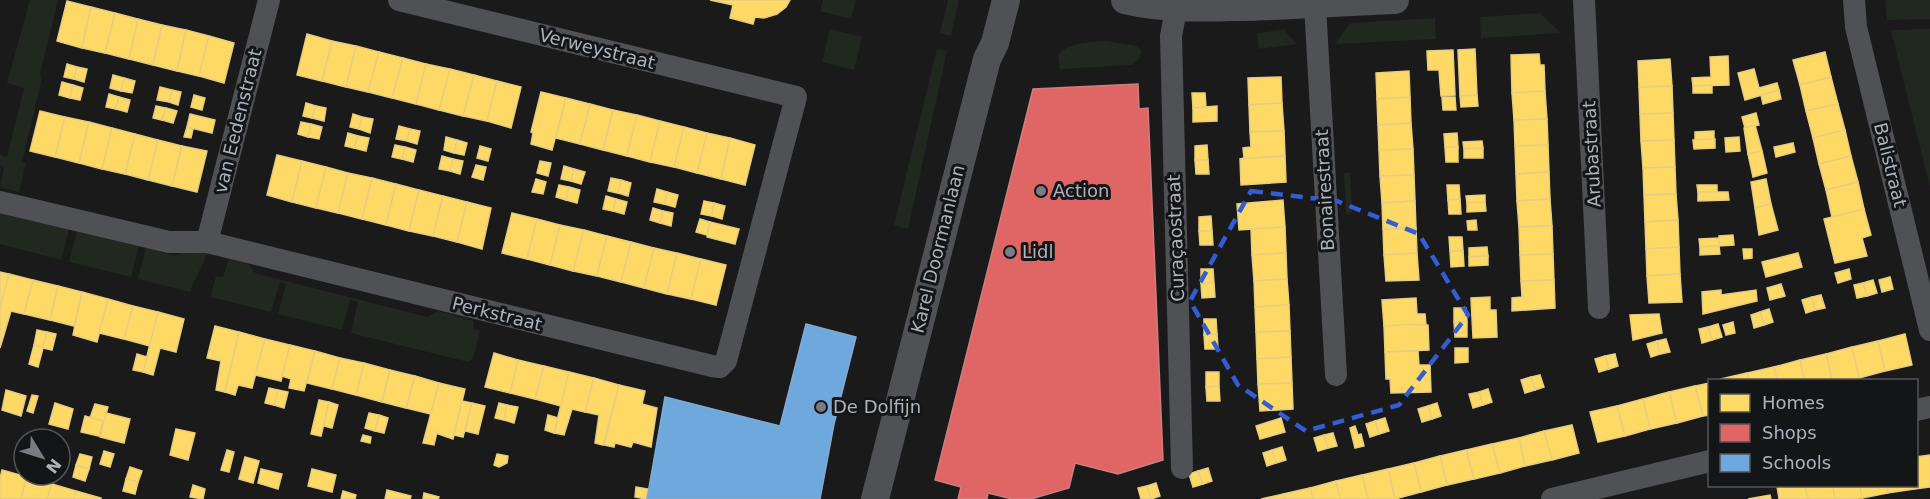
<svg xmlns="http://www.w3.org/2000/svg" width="1930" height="499" font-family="'DejaVu Sans',sans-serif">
<rect width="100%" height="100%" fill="#1a1a1b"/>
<g fill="#202820">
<polygon points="30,0 58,0 40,74 42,78 22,162 26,163 19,192 0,187 4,167 0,165 0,155 7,157 24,88 7,83"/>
<polygon points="823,0 856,0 851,19 820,11"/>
<polygon points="948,0 959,0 951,36 940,33"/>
<polygon points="1885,0 1930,0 1930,19 1887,20"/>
<polygon points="1540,13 1561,33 1481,38 1480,17"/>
<polygon points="1435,18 1436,39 1335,44 1350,23"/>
<polygon points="830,29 862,37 854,70 822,62"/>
<polygon points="1283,29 1297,44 1259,49 1257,34"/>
<polygon points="1930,29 1930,187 1891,30"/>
<path d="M1106 41 1136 46 1141 50 1140 58 1131 65 1060 69 1058 55C1069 42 1090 42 1106 41Z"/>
<polygon points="937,49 947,51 908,229 894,225"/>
<polygon points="1350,173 1352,213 1346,214 1344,173"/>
<polygon points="0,212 69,229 61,260 0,244"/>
<polygon points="77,231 139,246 131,277 69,262"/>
<path d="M146 248 176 256 189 249 207 253C203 267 194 278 190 292L138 279Z"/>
<polygon points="229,259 248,264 255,273 427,317 438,311 474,321 473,329 480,331 473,358 468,362 351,333 358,302 350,299 342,330 278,314 286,284 280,282 271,312 210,297 216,276 223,277"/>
</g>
<g fill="#ffd966" stroke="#e6ce80" stroke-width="1.5">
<polygon points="710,0 790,0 786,7 777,14 764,18 755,17 753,24 730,18 733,5"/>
<polygon points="67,1 91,7 82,48 57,41"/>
<polygon points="91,7 115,13 105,53 82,48"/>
<polygon points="115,13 138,19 129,59 105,53"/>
<polygon points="138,19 162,25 153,65 129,59"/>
<polygon points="162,25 186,30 177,71 153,65"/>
<polygon points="186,30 209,36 199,76 177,71"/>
<polygon points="307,34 332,41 322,81 297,75"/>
<polygon points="209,36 234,43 224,83 199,76"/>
<polygon points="332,41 356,46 346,87 322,81"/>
<polygon points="356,46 379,52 368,92 346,87"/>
<polygon points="1475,49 1477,95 1460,96 1458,50"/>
<polygon points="1453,50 1455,95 1441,96 1439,70 1428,70 1427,51"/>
<polygon points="379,52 403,58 392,98 368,92"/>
<polygon points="1825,52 1831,77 1800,85 1793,60"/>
<polygon points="1539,54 1540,65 1544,65 1545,91 1512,93 1511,55"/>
<polygon points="1728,56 1729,85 1693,86 1692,78 1711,77 1710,57"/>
<polygon points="403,58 426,64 416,104 392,98"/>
<polygon points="1670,59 1672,86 1639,87 1638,61"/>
<polygon points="67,64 77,67 74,79 64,77"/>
<polygon points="426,64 450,69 439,110 416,104"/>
<polygon points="77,67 87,69 84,82 74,79"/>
<polygon points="450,69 474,75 463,116 439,110"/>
<polygon points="1754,69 1759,88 1777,83 1779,90 1745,100 1738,73"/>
<polygon points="1409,71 1410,97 1377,99 1376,73"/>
<polygon points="113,75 124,78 121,91 110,88"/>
<polygon points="474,75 497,81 487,121 463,116"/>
<polygon points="1281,77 1282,103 1249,105 1248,78"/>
<polygon points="1831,77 1838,104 1806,111 1800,85"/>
<polygon points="124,78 135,81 132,93 121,91"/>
<polygon points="497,81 521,87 511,128 487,121"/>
<polygon points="62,82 73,85 70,98 59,95"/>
<polygon points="73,85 83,88 80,100 70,98"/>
<polygon points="1712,85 1712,93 1693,93 1693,86"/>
<polygon points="1672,86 1673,113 1640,114 1639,87"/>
<polygon points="160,87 172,90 169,102 157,100"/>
<polygon points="172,90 181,92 178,105 169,102"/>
<polygon points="1779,90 1781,99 1763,104 1761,95"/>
<polygon points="1545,91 1547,119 1514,120 1512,93"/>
<polygon points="541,92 566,98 552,150 531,144 533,133 531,132"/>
<polygon points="1192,93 1205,93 1206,107 1193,108"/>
<polygon points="109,94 119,97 116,109 106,107"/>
<polygon points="194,95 205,98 202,110 191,107"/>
<polygon points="1477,95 1478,106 1461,107 1460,96"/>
<polygon points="119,97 130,100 127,112 116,109"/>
<polygon points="1410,97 1411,123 1378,125 1377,99"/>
<polygon points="1442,97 1455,97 1456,110 1443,110"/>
<polygon points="566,98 590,104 580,144 556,138"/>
<polygon points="306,103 316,106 312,118 303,116"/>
<polygon points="1282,103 1284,131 1250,132 1249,105"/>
<polygon points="590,104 613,110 603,150 580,144"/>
<polygon points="1838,104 1845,130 1813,138 1806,111"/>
<polygon points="156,106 166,108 162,120 153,118"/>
<polygon points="316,106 326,108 324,121 312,118"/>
<polygon points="1217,106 1217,121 1193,122 1193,108"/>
<polygon points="166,108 177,111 173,123 162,120"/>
<polygon points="613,110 637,115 627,156 603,150"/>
<polygon points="40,111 65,117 55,157 30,151"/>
<polygon points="1673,113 1674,140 1641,141 1640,114"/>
<polygon points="1756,113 1759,125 1745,128 1742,117"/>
<polygon points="190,114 215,120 212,133 187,127"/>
<polygon points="353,114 362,117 359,129 350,127"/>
<polygon points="637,115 660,121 650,162 627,156"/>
<polygon points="65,117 89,122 79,163 55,157"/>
<polygon points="362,117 373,119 370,133 359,129"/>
<polygon points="1547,119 1548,145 1515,146 1514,120"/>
<polygon points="660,121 684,127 674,167 650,162"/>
<polygon points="89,122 112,128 102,169 79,163"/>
<polygon points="301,122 311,124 308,137 298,134"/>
<polygon points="1411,123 1413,149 1379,150 1378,125"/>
<polygon points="311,124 322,127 319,139 308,137"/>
<polygon points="1755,125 1762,151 1748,154 1744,128"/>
<polygon points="399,126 410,129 407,141 396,139"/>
<polygon points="187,127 193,129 191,138 184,137"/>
<polygon points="684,127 707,133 697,173 674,167"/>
<polygon points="112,128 135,134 125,174 102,169"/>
<polygon points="410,129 420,131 417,144 407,141"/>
<polygon points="1845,130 1851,156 1819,164 1813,138"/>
<polygon points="1284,131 1285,156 1240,159 1244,158 1243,148 1251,147 1250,132"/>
<polygon points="1714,131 1714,139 1695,140 1695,132"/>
<polygon points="348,133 358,136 354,148 345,146"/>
<polygon points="707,133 730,138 721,179 697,173"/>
<polygon points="1457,133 1458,147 1445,147 1444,134"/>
<polygon points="135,134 158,140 148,180 125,174"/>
<polygon points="358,136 369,138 366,151 354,148"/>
<polygon points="446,137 457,140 454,153 444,150"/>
<polygon points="1739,137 1740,151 1726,152 1725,138"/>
<polygon points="730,138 755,145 745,185 721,179"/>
<polygon points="1715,139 1715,148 1694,149 1693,140"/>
<polygon points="158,140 182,146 172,186 148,180"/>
<polygon points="457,140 467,143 464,155 454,153"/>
<polygon points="1674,140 1675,167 1643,168 1641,141"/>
<polygon points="1482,141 1483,148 1464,149 1463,142"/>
<polygon points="1793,143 1795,152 1776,157 1774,147"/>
<polygon points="395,145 405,147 402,159 392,157"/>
<polygon points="1207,145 1208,160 1195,160 1195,146"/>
<polygon points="1548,145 1549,172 1516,174 1515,146"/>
<polygon points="182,146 207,151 197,192 172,186"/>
<polygon points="480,146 491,149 488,161 477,158"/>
<polygon points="405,147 416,150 413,162 402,159"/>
<polygon points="1445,147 1458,147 1458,162 1446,162"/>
<polygon points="1483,148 1483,158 1464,158 1464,149"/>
<polygon points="1413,149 1414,175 1380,176 1379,150"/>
<polygon points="1762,151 1767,173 1753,177 1748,154"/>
<polygon points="277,155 302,161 292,202 267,195"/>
<polygon points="442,156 453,159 450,171 439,169"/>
<polygon points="1285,156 1286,182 1241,185 1240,159"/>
<polygon points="1851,156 1858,182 1826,190 1819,164"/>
<polygon points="453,159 463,161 460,174 450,171"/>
<polygon points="1195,160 1208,160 1209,174 1196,174"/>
<polygon points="302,161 326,167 316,208 292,202"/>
<polygon points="540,161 551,163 548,176 537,173"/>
<polygon points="476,165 486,167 483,180 472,177"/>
<polygon points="564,166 574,169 571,181 561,179"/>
<polygon points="326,167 348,173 338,213 316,208"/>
<polygon points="1675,167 1676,194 1644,195 1643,168"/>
<polygon points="574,169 585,172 581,184 571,181"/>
<polygon points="1549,172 1550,199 1517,201 1516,174"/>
<polygon points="348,173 372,178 362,219 338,213"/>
<polygon points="1414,175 1415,201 1382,203 1380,176"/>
<polygon points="372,178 396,184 386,225 362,219"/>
<polygon points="611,178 621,180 618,193 608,191"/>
<polygon points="536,179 546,182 543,194 532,192"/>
<polygon points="1766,179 1771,204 1755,208 1751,182"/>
<polygon points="621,180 631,183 628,196 618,193"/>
<polygon points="1858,182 1864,209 1832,217 1826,190"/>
<polygon points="396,184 419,190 409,231 386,225"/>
<polygon points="559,185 569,187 566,200 556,197"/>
<polygon points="1447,185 1459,185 1460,199 1448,200"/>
<polygon points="1697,185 1717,185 1717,192 1698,192"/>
<polygon points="569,187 580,190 577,203 566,200"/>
<polygon points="657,189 667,192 664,204 654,202"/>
<polygon points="419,190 443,196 433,236 409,231"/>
<polygon points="667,192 678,195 675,207 664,204"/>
<polygon points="1728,192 1729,200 1698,201 1698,192"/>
<polygon points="1676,194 1678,220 1645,222 1644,195"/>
<polygon points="1485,195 1485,202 1467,203 1466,196"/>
<polygon points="443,196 467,202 457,242 433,236"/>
<polygon points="606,196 616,199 613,211 603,209"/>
<polygon points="616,199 627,202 624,214 613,211"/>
<polygon points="1460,199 1461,214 1449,214 1448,200"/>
<polygon points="1550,199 1552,226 1519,227 1517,201"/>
<polygon points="1283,200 1285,227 1239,230 1237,204"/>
<polygon points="704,201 714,203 712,216 701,214"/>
<polygon points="1415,201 1416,228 1383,229 1382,203"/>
<polygon points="467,202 491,208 482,249 457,242"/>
<polygon points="1485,202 1486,211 1467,212 1467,203"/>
<polygon points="714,203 725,206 722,219 712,216"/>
<polygon points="1771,204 1778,230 1759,235 1755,208"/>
<polygon points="653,208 663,211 660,223 650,220"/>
<polygon points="1864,209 1871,235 1862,238 1867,256 1835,263 1824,219"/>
<polygon points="663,211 673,213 671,226 660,223"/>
<polygon points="512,213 537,219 527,259 502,253"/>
<polygon points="1211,216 1212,231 1199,231 1199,217"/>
<polygon points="537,219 560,225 550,265 527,259"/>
<polygon points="700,219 710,222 707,235 696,232"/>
<polygon points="1476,220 1477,230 1468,230 1467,221"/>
<polygon points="1678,220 1679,247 1646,249 1645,222"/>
<polygon points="710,222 739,229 735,244 707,237"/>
<polygon points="560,225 584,230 573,271 550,265"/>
<polygon points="1552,226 1553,254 1520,255 1519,227"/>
<polygon points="1285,227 1286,253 1252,255 1251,229"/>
<polygon points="1416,228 1417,253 1384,255 1383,229"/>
<polygon points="584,230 607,236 597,276 573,271"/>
<polygon points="1199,231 1212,231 1213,245 1200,245"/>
<polygon points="1733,235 1734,245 1719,246 1719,236"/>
<polygon points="607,236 631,242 621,282 597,276"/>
<polygon points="1449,237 1462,237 1463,251 1450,251"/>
<polygon points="1719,238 1719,246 1700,247 1699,239"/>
<polygon points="631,242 654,248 644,288 621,282"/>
<polygon points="1719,246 1720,254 1700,255 1700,247"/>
<polygon points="1487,247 1488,256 1469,257 1469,248"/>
<polygon points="1679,247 1680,274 1647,276 1646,249"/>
<polygon points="654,248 677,253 667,294 644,288"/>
<polygon points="1743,249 1752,249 1752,258 1744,259"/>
<polygon points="1450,251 1463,251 1464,266 1451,267"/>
<polygon points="677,253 701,259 691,299 667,294"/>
<polygon points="1286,253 1287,279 1254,281 1252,255"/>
<polygon points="1417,253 1419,280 1386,281 1384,255"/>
<polygon points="1798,253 1802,267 1766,277 1762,262"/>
<polygon points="1553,254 1554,280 1521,281 1520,255"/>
<polygon points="1488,256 1488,265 1469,266 1469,257"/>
<polygon points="701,259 726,265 716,305 691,299"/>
<polygon points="1201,269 1213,269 1214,283 1201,283"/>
<polygon points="1849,269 1851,279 1838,283 1835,273"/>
<polygon points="0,272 9,274 0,308"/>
<polygon points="9,274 33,280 24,314 11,311 0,348 0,308"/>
<polygon points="1680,274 1682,302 1649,303 1647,276"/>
<polygon points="1890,277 1893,289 1882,292 1879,280"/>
<polygon points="1287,279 1289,305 1255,307 1254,281"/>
<polygon points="33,280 58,286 50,320 24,314"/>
<polygon points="1554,280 1555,308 1512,311 1512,298 1522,297 1521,281"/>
<polygon points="1873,280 1877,293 1867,296 1863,283"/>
<polygon points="1201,283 1214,283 1215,297 1202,298"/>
<polygon points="1863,283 1867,296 1857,298 1854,285"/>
<polygon points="1781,284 1785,296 1770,300 1767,288"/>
<polygon points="58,286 82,292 74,326 50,320"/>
<polygon points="1721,290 1721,295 1756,290 1757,301 1703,314 1702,292"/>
<polygon points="82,292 108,299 97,342 73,335"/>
<polygon points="1821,295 1825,308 1815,310 1812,297"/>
<polygon points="1490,297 1490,310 1496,310 1497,337 1473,338 1471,298"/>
<polygon points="1812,297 1815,310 1806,313 1802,300"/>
<polygon points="1416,298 1417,314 1425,314 1426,325 1384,326 1382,300"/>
<polygon points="108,299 133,306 124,339 99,333"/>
<polygon points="1289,305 1290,331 1256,332 1255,307"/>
<polygon points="133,306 158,312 150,346 124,339"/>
<polygon points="1454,308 1466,308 1467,322 1454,322"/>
<polygon points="1769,309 1773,322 1764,325 1760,312"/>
<polygon points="158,312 184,319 176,352 160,348 153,375 143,372"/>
<polygon points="1760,312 1764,325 1754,328 1751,315"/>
<polygon points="1659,314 1662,333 1633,340 1630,315"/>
<polygon points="1204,319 1216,319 1217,334 1204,335"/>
<polygon points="1454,322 1467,322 1467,337 1455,337"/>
<polygon points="1733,322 1735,333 1726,335 1723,325"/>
<polygon points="1417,324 1417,325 1428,325 1429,350 1385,352 1384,326"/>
<polygon points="1718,324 1722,337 1712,340 1708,327"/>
<polygon points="215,326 239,332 225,392 216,390 221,361 207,358"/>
<polygon points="1708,327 1712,340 1702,343 1699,329"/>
<polygon points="37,330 47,332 43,348 34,345"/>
<polygon points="1290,331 1291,357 1257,359 1256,332"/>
<polygon points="47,332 56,334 52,350 43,348"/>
<polygon points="239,332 265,339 252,388 238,385 235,395 225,392"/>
<polygon points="1217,334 1218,349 1205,349 1204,335"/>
<polygon points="1905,334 1912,365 1885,371 1878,341"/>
<polygon points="265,339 290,345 281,381 255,375"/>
<polygon points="1666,339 1670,352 1660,354 1657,341"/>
<polygon points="1657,341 1660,354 1651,357 1647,344"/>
<polygon points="1878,341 1885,371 1859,378 1852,347"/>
<polygon points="34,345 43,348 38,367 29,364"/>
<polygon points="290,345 315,351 304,391 289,388 291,379 282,376"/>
<polygon points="1852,347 1859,378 1848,380 1832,380 1826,354"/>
<polygon points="1455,348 1468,348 1468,362 1455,363"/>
<polygon points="315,351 340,358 332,389 307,383"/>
<polygon points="1418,351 1419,365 1430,365 1431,392 1391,393 1390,379 1386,379 1385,352"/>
<polygon points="494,353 518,360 510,393 485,387"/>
<polygon points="137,354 147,357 143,372 133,370"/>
<polygon points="1615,354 1618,366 1609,369 1605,356"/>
<polygon points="1826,354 1832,380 1804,380 1800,360"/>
<polygon points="1605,356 1609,369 1599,372 1595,359"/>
<polygon points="1291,357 1292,383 1258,384 1257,359"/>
<polygon points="340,358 364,363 356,395 332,389"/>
<polygon points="518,360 544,366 535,399 510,393"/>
<polygon points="1800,360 1804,380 1777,380 1774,367"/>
<polygon points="364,363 390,370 382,402 356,395"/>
<polygon points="544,366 569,372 561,406 535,399"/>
<polygon points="1774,367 1777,380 1749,380 1747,373"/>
<polygon points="390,370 415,376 406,408 382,402"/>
<polygon points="569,372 594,378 585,412 572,409 564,435 554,433"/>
<polygon points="1206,372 1219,372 1219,386 1206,387"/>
<polygon points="1747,373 1749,380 1722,380 1721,379"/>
<polygon points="1540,375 1544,387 1535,390 1531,377"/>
<polygon points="415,376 439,383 431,414 406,408"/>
<polygon points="1531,377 1535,390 1525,393 1521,380"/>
<polygon points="594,378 619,385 603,445 595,443 599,415 585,412"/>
<polygon points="439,383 465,389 453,439 438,434 437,432 434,445 423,443"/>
<polygon points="1292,383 1293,409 1260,411 1258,384"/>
<polygon points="1710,383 1710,415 1703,416 1695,386"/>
<polygon points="619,385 645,391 642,404 657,408 651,447 633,442 631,447 615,443 614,447 604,445"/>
<polygon points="1219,386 1220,401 1207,401 1206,387"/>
<polygon points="1695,386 1703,416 1677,423 1669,392"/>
<polygon points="269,388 278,390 274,405 265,403"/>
<polygon points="1488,389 1492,402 1483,405 1479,392"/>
<polygon points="6,390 26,396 21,416 2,410"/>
<polygon points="278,390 288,392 284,408 274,405"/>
<polygon points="1479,392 1483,405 1473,408 1469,394"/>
<polygon points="1669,392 1677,423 1650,429 1643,399"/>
<polygon points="32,395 38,396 33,413 27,411"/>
<polygon points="1643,399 1650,429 1625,436 1617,406"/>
<polygon points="319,400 329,402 321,436 311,434"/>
<polygon points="462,401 472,403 463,437 454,435"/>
<polygon points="329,402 338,405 332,428 324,426"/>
<polygon points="55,403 73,409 68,429 49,424"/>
<polygon points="472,403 485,406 478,434 465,431"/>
<polygon points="499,403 507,405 504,420 495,418"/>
<polygon points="1437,403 1441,416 1432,419 1428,406"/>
<polygon points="95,404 108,407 104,421 90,418"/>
<polygon points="507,405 518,407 514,423 504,420"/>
<polygon points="1428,406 1432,419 1422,422 1418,409"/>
<polygon points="1617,406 1625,436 1598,442 1590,412"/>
<polygon points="106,413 130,419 124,443 100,437"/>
<polygon points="369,413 379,415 375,431 365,428"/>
<polygon points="379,415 388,418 384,433 375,431"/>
<polygon points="548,415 558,418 554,433 545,430"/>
<polygon points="85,416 103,421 99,436 81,432"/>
<polygon points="1281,418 1285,432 1260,439 1256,426"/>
<polygon points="1385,418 1389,431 1379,434 1375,421"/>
<polygon points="1375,421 1379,434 1370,437 1366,424"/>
<polygon points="1572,425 1579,453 1552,460 1544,431"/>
<polygon points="1355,426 1358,435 1361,434 1364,446 1355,448 1350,428"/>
<polygon points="176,429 195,433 188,460 170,455"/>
<polygon points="1544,431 1552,460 1525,466 1519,438"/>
<polygon points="33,432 39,434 37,439 31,439"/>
<polygon points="1333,433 1337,446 1328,448 1324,435"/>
<polygon points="363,435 371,437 370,443 361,441"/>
<polygon points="1324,435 1328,448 1318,451 1314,438"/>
<polygon points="1519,438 1525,466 1500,473 1492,444"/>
<polygon points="1492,444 1500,473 1474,479 1466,450"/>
<polygon points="1282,447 1286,460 1276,463 1272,450"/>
<polygon points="227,450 234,452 229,472 221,470"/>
<polygon points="1272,450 1276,463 1267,466 1263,453"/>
<polygon points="1466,450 1474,479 1447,485 1440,456"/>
<polygon points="104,451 114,454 110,467 100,464"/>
<polygon points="80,454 92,457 89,469 76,465"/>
<polygon points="497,454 508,456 507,463 499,467 494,465"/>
<polygon points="1930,455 1930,487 1915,489 1916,457"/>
<polygon points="1440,456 1447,485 1421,492 1414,463"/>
<polygon points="245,457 259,461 253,483 239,479"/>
<polygon points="1414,463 1421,492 1395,499 1388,469"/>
<polygon points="76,465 89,469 85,481 73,477"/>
<polygon points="130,467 142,471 138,482 126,479"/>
<polygon points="1208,468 1212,481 1203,484 1198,471"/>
<polygon points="261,469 282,474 278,489 258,483"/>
<polygon points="312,469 336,475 332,492 308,486"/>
<polygon points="1388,469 1395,499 1368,499 1362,475"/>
<polygon points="2,470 27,477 21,499 0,499 0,478"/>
<polygon points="1198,471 1203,484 1193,487 1189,474"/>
<polygon points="1362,475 1368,499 1340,499 1336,481"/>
<polygon points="27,477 52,484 47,499 21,499"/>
<polygon points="126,479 138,482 135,494 123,491"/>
<polygon points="1336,481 1340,499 1313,499 1310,488"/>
<polygon points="1156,483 1160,496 1151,499 1147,486"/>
<polygon points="52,484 76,491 74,499 47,499"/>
<polygon points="193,485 205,489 203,499 190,497"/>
<polygon points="1147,486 1151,499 1141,499 1138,488"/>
<polygon points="1777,486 1805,486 1808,499 1779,499"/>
<polygon points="1805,486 1833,486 1835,499 1808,499"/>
<polygon points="1833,486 1860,486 1862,498 1835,499"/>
<polygon points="1860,486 1887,486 1888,493 1862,498"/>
<polygon points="1887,486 1914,486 1915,489 1888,493"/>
<polygon points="636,487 648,489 646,499 635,497"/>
<polygon points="1310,488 1313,499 1285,499 1283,494"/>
<polygon points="387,490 411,496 410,499 385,499"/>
<polygon points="76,491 101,498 101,499 74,499"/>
<polygon points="343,491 356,495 355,499 341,499"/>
<polygon points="424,493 439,497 438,499 423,499"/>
<polygon points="1283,494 1285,499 1261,499"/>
<polygon points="1770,495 1771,499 1748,499"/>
</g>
<polygon fill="#e06666" stroke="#d07d80" stroke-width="1.5" points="1138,84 1139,109 1148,108 1163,460 1118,474 1075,463 1069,488 1031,499 1012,499 988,493 987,499 958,499 961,487 935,480 1033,89"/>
<polygon fill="#6fa8dc" stroke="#81abd2" stroke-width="1.5" points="806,324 856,337 834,424 820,499 647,499 665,397 780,426"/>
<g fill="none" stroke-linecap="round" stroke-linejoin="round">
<g stroke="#4f5154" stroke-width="22">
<polyline points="1584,0 1599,308"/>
<polyline points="1854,0 1856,27 1930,330"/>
<polyline points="1315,5 1336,375"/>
<polyline points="1176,9 1171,36 1182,468"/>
<polyline points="0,202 169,242 207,242 712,366 720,367 726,361 796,97 399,0"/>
<polyline points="207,242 269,0"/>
<polyline points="1916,410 1930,407"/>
<polyline points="1552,499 1710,461"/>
</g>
<g stroke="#4f5154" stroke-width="28">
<path d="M1125 0C1164 9 1199 8 1239 7 1291 6 1343 2 1395 0"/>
<polyline points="875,499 987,59 995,43 1006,0"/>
</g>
</g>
<path fill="none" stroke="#325dd4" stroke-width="4.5" stroke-dasharray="12 8" stroke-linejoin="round" d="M1251 191 1337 201 1419 234 1468 315 1399 405 1306 431 1238 385 1190 301Z"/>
<g fill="#797d83" stroke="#141517" stroke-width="2">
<circle cx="1041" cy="191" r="6"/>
<circle cx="1010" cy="252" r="6"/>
<circle cx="821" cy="407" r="6"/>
</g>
<g text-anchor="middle" stroke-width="6" stroke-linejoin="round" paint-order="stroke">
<g font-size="18" fill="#acb3bb" stroke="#141517">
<text transform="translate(597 49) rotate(14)" y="6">Verweystraat</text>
<text transform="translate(238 121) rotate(-76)" y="6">van Eedenstraat</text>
<text transform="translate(1592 154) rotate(-93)" y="6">Arubastraat</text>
<text transform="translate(1890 165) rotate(76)" y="6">Balistraat</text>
<text transform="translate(1325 190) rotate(-93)" y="6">Bonairestraat</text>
<text transform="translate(1176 238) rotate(-92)" y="6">Curaçaostraat</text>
<text transform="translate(938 249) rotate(-76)" y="6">Karel Doormanlaan</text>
<text transform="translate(497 314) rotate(14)" y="6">Perkstraat</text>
</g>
<g font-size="18" fill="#acb3bb" stroke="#141517" text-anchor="start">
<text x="1053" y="197">Action</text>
<text x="1022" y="258">Lidl</text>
<text x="833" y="413">De Dolfijn</text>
</g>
</g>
<rect x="1708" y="379" width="210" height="108" fill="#141517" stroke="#515459" stroke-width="1.5"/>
<rect x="1720" y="394" width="30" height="18" fill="#ffd966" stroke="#515459" stroke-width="1.5"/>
<text x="1762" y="409" font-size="18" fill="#acb3bb">Homes</text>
<rect x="1720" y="424" width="30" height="18" fill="#e06666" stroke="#515459" stroke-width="1.5"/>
<text x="1762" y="439" font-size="18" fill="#acb3bb">Shops</text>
<rect x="1720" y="454" width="30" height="18" fill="#6fa8dc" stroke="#515459" stroke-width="1.5"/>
<text x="1762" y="469" font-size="18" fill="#acb3bb">Schools</text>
<g transform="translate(42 457) rotate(128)"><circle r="28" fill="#141517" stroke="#515459" stroke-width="1.5"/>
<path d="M0-4.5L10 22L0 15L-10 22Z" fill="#797d83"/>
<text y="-9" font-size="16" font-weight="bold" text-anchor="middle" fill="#acb3bb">N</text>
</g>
</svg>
